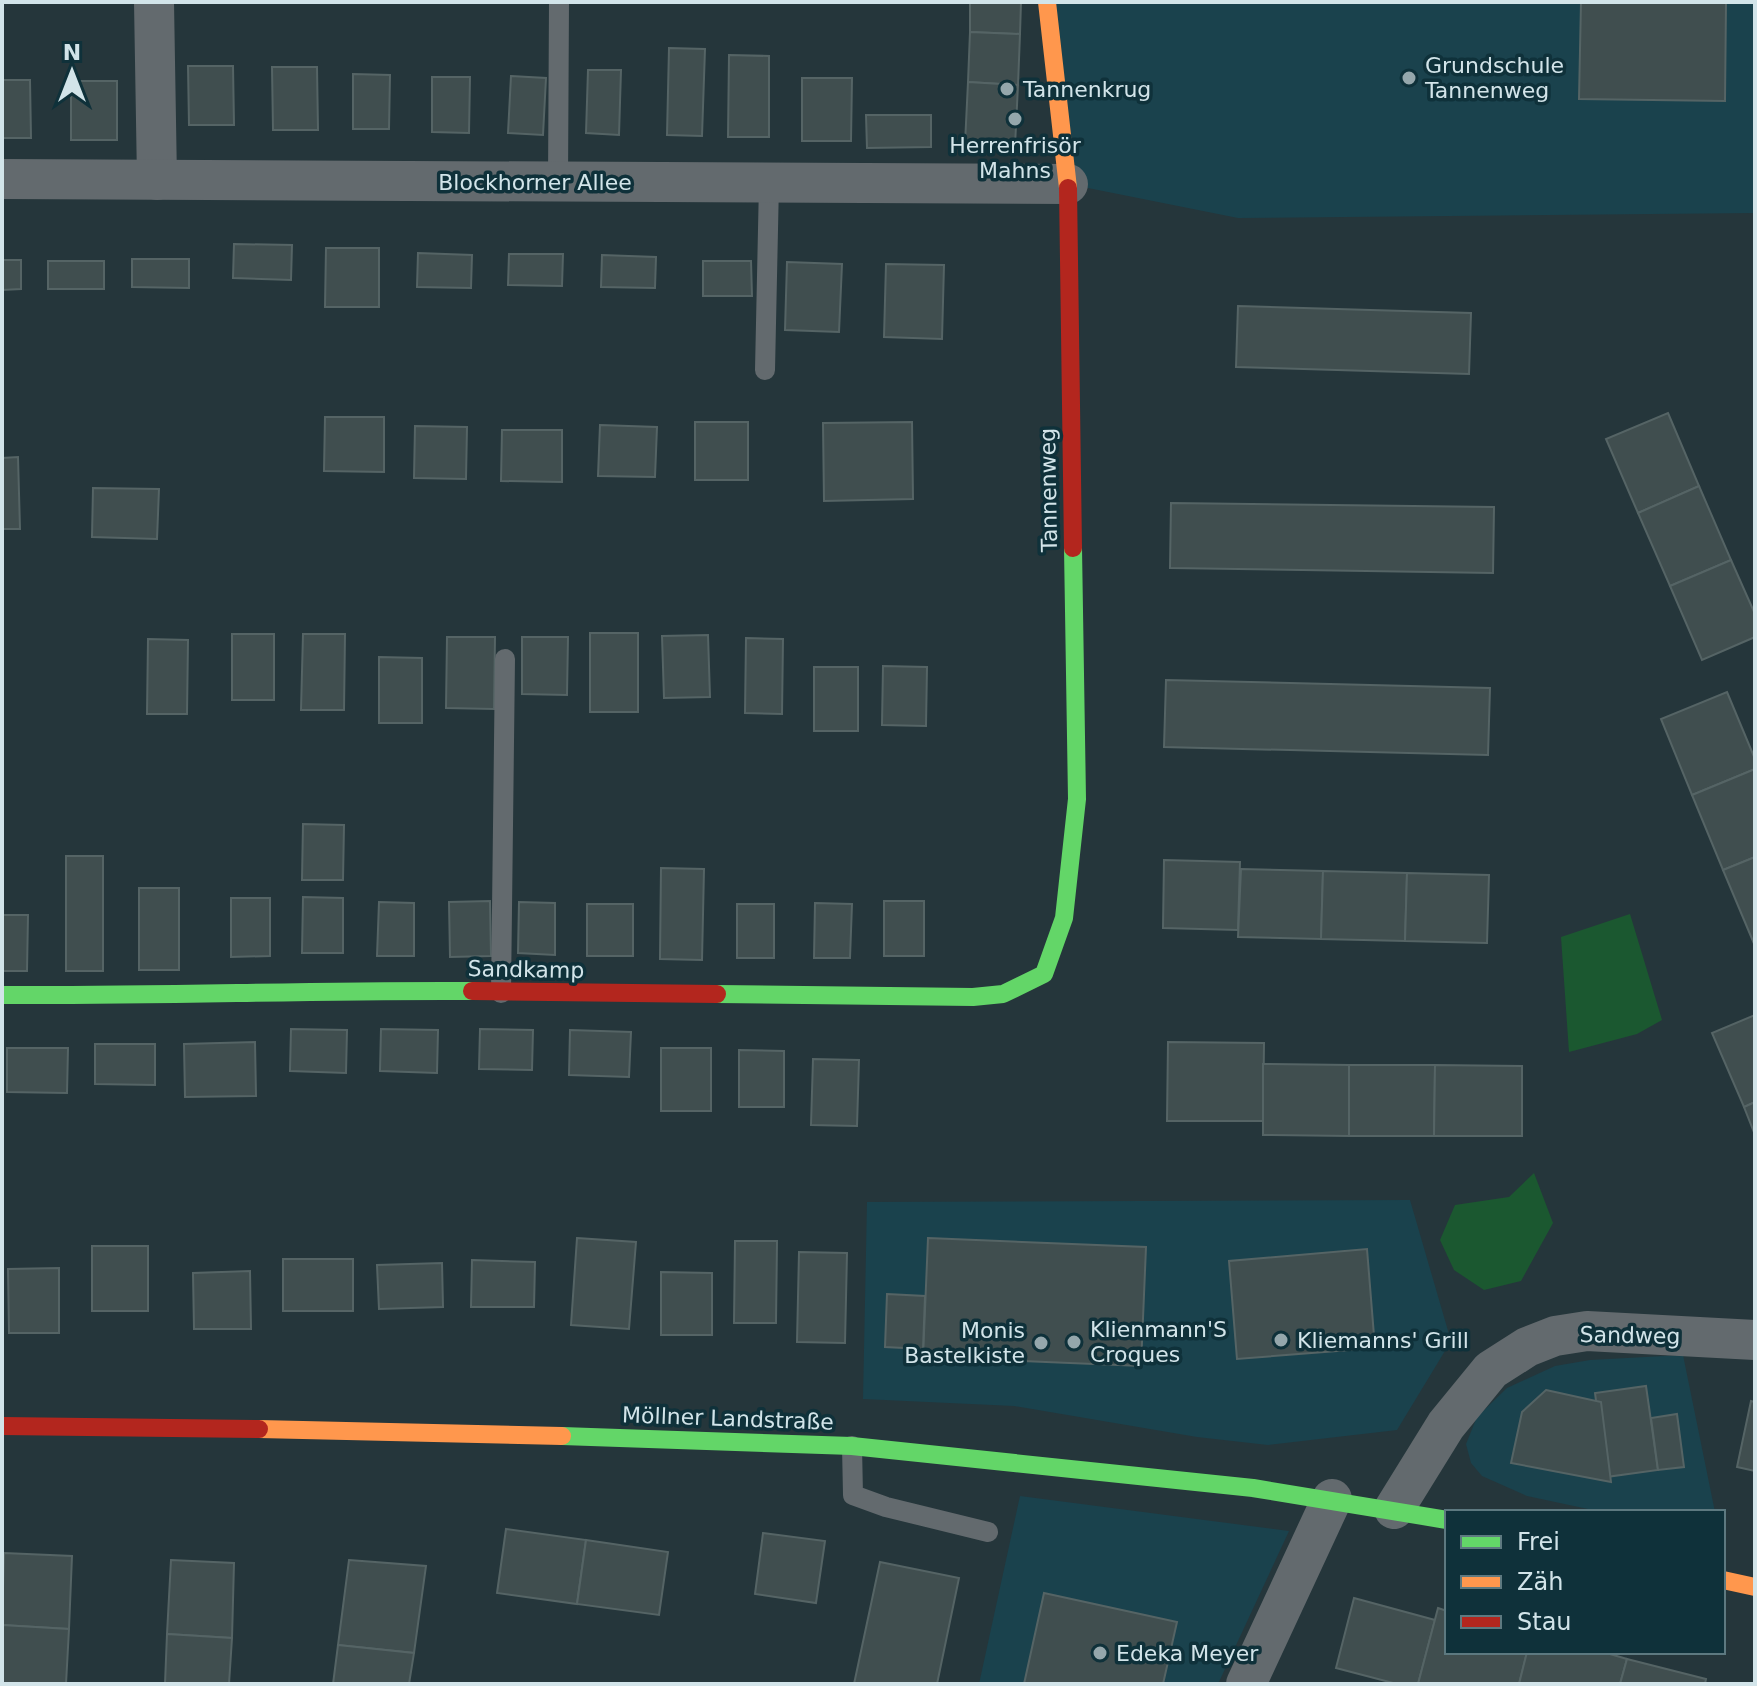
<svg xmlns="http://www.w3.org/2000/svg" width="1757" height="1686" font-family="'DejaVu Sans',sans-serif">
<rect width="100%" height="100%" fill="#25363b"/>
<g fill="#1a424d">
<polygon points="1056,2 1755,2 1755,213 1238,218 1068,184"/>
<polygon points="1410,1200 1451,1341 1397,1430 1268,1445 1197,1437 1014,1406 863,1399 867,1202"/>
<polygon points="1683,1355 1715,1512 1602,1512 1527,1496 1482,1476 1471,1463 1466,1444 1477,1417 1507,1388 1555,1366 1590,1360"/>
<polygon points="1020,1496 1289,1531 1218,1684 979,1684"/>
</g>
<g fill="#1b5830">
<polygon points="1630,914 1662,1020 1637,1034 1569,1052 1561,937"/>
<polygon points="1534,1173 1553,1223 1521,1281 1484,1290 1454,1270 1440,1240 1455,1205 1509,1197"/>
</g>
<g fill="#404e4f" stroke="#556465" stroke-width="2">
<polygon points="970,2 1021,2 1020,34 970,32"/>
<polygon points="1581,2 1726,2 1725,101 1579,99"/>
<polygon points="970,32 1020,34 1018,85 968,82"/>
<polygon points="669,48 705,49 702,136 667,135"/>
<polygon points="729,55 769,56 769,137 728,137"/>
<polygon points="188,66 233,66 234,125 189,125"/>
<polygon points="272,67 317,67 318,130 273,130"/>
<polygon points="588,70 621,70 619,135 586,133"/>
<polygon points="353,74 390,75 389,129 353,129"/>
<polygon points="511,76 546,78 543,135 508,133"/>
<polygon points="432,77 470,77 469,133 432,132"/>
<polygon points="802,78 852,78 851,141 802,141"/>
<polygon points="2,80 30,80 31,138 2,138"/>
<rect x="71" y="81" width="46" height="59"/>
<polygon points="968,82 1018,85 1015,146 965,144"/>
<polygon points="866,115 931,115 931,147 867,148"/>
<polygon points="234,244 292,245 291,280 233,278"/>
<polygon points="326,248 379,248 379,307 325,307"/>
<polygon points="418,253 472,255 471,288 417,287"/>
<polygon points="509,254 563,254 562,286 508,285"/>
<polygon points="602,255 656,257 655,288 601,287"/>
<polygon points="132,259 189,259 189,288 132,287"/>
<polygon points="2,260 21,260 21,289 2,290"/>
<rect x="48" y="261" width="56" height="28"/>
<polygon points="703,261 751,261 752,296 703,296"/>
<polygon points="787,262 842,264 839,332 785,330"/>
<polygon points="886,264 944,265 942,339 884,337"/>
<polygon points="1238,306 1471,313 1469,374 1236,367"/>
<polygon points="1668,413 1699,486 1638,513 1606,439"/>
<polygon points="325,417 384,417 384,472 324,471"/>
<rect x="695" y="422" width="53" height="58"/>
<polygon points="912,422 913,499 824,501 823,423"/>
<polygon points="600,425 657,427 655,477 598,476"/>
<polygon points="415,426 467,427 466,479 414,478"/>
<polygon points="502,430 562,430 562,482 501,481"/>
<polygon points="18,457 20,529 2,529 2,458"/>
<polygon points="1699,486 1731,560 1670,586 1638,513"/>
<polygon points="93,488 159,489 157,539 92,537"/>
<polygon points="1171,503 1494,507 1493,573 1170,568"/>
<polygon points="1731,560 1755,614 1755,637 1702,660 1670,586"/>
<rect x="590" y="633" width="48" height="79"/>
<rect x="232" y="634" width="42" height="66"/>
<polygon points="303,634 345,634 344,710 301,710"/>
<polygon points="708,635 710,697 664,698 662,636"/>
<polygon points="447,637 495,637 494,709 446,708"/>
<polygon points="522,637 568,637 567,695 522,694"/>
<polygon points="746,638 783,639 782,714 745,713"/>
<polygon points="148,639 188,640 187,714 147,714"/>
<polygon points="379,657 422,658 422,723 379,723"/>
<polygon points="883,666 927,667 926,726 882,725"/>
<rect x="814" y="667" width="44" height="64"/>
<polygon points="1166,680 1490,688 1488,755 1164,747"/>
<polygon points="1727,692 1755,759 1755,769 1692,795 1661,719"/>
<polygon points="1755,769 1755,857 1723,870 1692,795"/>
<polygon points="303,824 344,825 343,880 302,880"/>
<rect x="66" y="856" width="37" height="115"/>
<polygon points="1755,857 1755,946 1723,870"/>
<polygon points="1164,860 1240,862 1238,930 1163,928"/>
<polygon points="661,868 704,869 702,960 660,959"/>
<polygon points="1241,869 1323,871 1321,939 1238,937"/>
<polygon points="1323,871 1407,873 1405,941 1321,939"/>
<polygon points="1407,873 1489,875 1487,943 1405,941"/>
<rect x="139" y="888" width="40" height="82"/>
<polygon points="303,897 343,898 343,953 302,953"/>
<polygon points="231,898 270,898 270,956 231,957"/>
<polygon points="490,901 491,956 450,957 449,902"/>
<rect x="884" y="901" width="40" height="55"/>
<polygon points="379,902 414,903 414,956 377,956"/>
<polygon points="519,902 555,903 555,955 518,953"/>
<polygon points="815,903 852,904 850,958 814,958"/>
<rect x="587" y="904" width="46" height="52"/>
<rect x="737" y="904" width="37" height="54"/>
<polygon points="2,915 28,915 27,971 2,971"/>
<polygon points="1755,1015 1755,1102 1744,1107 1712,1033"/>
<polygon points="291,1029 347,1030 346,1073 290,1071"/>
<polygon points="381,1029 438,1030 437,1073 380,1071"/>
<polygon points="480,1029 533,1030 532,1070 479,1069"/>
<polygon points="570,1030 631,1032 629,1077 569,1075"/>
<polygon points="255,1042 256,1096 185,1097 184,1044"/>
<polygon points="1168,1042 1264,1043 1263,1121 1167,1121"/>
<polygon points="95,1044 155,1044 155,1085 95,1084"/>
<polygon points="7,1048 68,1048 67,1093 7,1092"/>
<rect x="661" y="1048" width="50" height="63"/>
<polygon points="739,1050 784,1051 784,1107 739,1107"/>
<polygon points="813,1059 859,1060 857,1126 811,1125"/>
<polygon points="1263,1064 1349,1065 1349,1136 1263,1135"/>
<polygon points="1349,1065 1435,1065 1434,1136 1349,1136"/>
<polygon points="1435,1065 1522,1066 1522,1136 1434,1136"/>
<polygon points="1755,1102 1755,1135 1744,1107"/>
<polygon points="577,1238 636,1242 629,1329 571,1325"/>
<polygon points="928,1238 1146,1247 1141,1366 923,1357"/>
<polygon points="735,1241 777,1241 776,1323 734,1323"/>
<rect x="92" y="1246" width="56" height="65"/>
<polygon points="1367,1249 1375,1348 1237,1359 1229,1261"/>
<polygon points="799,1252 847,1253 845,1343 797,1342"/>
<rect x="283" y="1259" width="70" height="52"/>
<polygon points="472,1260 535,1262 534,1307 471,1307"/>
<polygon points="442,1263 443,1307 379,1309 377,1265"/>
<polygon points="59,1268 59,1333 9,1333 8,1269"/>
<polygon points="250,1271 251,1329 194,1329 193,1273"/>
<polygon points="661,1272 712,1273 712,1335 661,1335"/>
<polygon points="887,1294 925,1296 923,1349 885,1347"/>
<polygon points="1646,1386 1658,1470 1606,1477 1595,1393"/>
<polygon points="1546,1390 1601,1402 1611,1482 1511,1463 1522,1412"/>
<polygon points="1751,1401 1755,1402 1755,1471 1737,1467"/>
<polygon points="1677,1414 1684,1467 1658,1470 1651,1418"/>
<polygon points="506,1529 586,1540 577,1604 497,1593"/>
<polygon points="763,1533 825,1541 816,1603 755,1594"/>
<polygon points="586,1540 668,1552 659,1615 577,1604"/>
<polygon points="4,1553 72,1556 69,1629 2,1625"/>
<polygon points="171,1560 234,1563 232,1638 167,1634"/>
<polygon points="349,1560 426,1566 414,1653 338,1645"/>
<polygon points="880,1562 959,1578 937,1684 854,1684"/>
<polygon points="1044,1593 1177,1622 1163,1684 1024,1684"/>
<polygon points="1354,1598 1435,1620 1418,1684 1397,1684 1336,1668"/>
<polygon points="1438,1608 1447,1611 1447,1652 1527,1652 1519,1684 1418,1684"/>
<polygon points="2,1625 69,1629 66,1684 2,1684"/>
<polygon points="167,1634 232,1638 229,1684 165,1684"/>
<polygon points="338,1645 414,1653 409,1684 333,1684"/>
<polygon points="1527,1652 1603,1652 1627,1659 1620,1684 1519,1684"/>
<polygon points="1627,1659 1706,1679 1705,1684 1620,1684"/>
</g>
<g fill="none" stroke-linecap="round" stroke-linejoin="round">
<g stroke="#636a6e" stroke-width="20">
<polyline points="558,182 559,2"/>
<polyline points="765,370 769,183"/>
<polyline points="501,993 505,659"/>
<polyline points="852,1446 853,1495 886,1507 988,1532"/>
</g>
<g stroke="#636a6e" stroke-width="40">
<polyline points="154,2 157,180"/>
<polyline points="2,179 1068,184"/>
<polyline points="1394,1509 1446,1425 1491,1370 1527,1347 1555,1336 1587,1331 1755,1340"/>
<polyline points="1246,1684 1332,1499"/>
</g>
<g stroke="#63d668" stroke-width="18">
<polyline points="717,994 973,997 1003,994 1044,974 1064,918 1077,799 1073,548"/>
<path d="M2 995C159 996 315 990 472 991"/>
<polyline points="562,1436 852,1446 1253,1488 1447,1520"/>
</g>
<g stroke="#ff974d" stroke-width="18">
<polyline points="1047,2 1068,188"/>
<polyline points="259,1429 562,1436"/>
<polyline points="1723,1580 1755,1587"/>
</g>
<g stroke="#b3261e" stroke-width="18">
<polyline points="1068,188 1073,548"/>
<polyline points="472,991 717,994"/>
<polyline points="2,1426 259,1429"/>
</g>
</g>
<g fill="#95a7ac" stroke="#0f313a" stroke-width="3">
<circle cx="1409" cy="78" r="8"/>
<circle cx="1007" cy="89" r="8"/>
<circle cx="1015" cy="119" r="8"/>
<circle cx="1281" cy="1340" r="8"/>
<circle cx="1074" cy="1342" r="8"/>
<circle cx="1041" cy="1343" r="8"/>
<circle cx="1100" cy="1653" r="8"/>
</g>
<g text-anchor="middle" stroke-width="7" stroke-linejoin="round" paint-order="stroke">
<g font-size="22" fill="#d2e4e9" stroke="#0f313a" text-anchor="start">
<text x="1425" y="73">Grundschule<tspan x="1425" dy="25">Tannenweg</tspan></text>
<text x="1023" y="97">Tannenkrug</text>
<text x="1015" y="153" text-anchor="middle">Herrenfrisör<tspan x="1015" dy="25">Mahns</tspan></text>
<text x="1090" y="1337">Klienmann'S<tspan x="1090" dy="25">Croques</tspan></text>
<text x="1025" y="1338" text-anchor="end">Monis<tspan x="1025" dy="25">Bastelkiste</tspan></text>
<text x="1297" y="1348">Kliemanns' Grill</text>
<text x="1116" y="1661">Edeka Meyer</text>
</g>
<g font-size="22" fill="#d2e4e9" stroke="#0f313a">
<text x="535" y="190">Blockhorner Allee</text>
<text transform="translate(1048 490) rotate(-91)" y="8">Tannenweg</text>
<text transform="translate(526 969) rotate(1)" y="8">Sandkamp</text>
<text transform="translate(1630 1335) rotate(1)" y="8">Sandweg</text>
<text transform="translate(728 1418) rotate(2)" y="8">Möllner Landstraße</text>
</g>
</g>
<rect width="1757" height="1686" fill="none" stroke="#d2e4e9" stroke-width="8"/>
<rect x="1445" y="1510" width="280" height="144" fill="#0f313a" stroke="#5d7980" stroke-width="2"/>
<rect x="1461" y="1536" width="40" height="12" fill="#63d668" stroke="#5d7980" stroke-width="2"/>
<text x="1517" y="1550" font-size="24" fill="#d2e4e9">Frei</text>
<rect x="1461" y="1576" width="40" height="12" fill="#ff974d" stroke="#5d7980" stroke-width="2"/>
<text x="1517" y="1590" font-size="24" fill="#d2e4e9">Zäh</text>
<rect x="1461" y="1616" width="40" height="12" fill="#b3261e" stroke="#5d7980" stroke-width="2"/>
<text x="1517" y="1630" font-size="24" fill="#d2e4e9">Stau</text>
<g transform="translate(72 72)" stroke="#0f313a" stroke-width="6" paint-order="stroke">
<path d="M0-6L14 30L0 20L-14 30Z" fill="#d2e4e9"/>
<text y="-12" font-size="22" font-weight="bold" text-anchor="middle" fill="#d2e4e9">N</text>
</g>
</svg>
